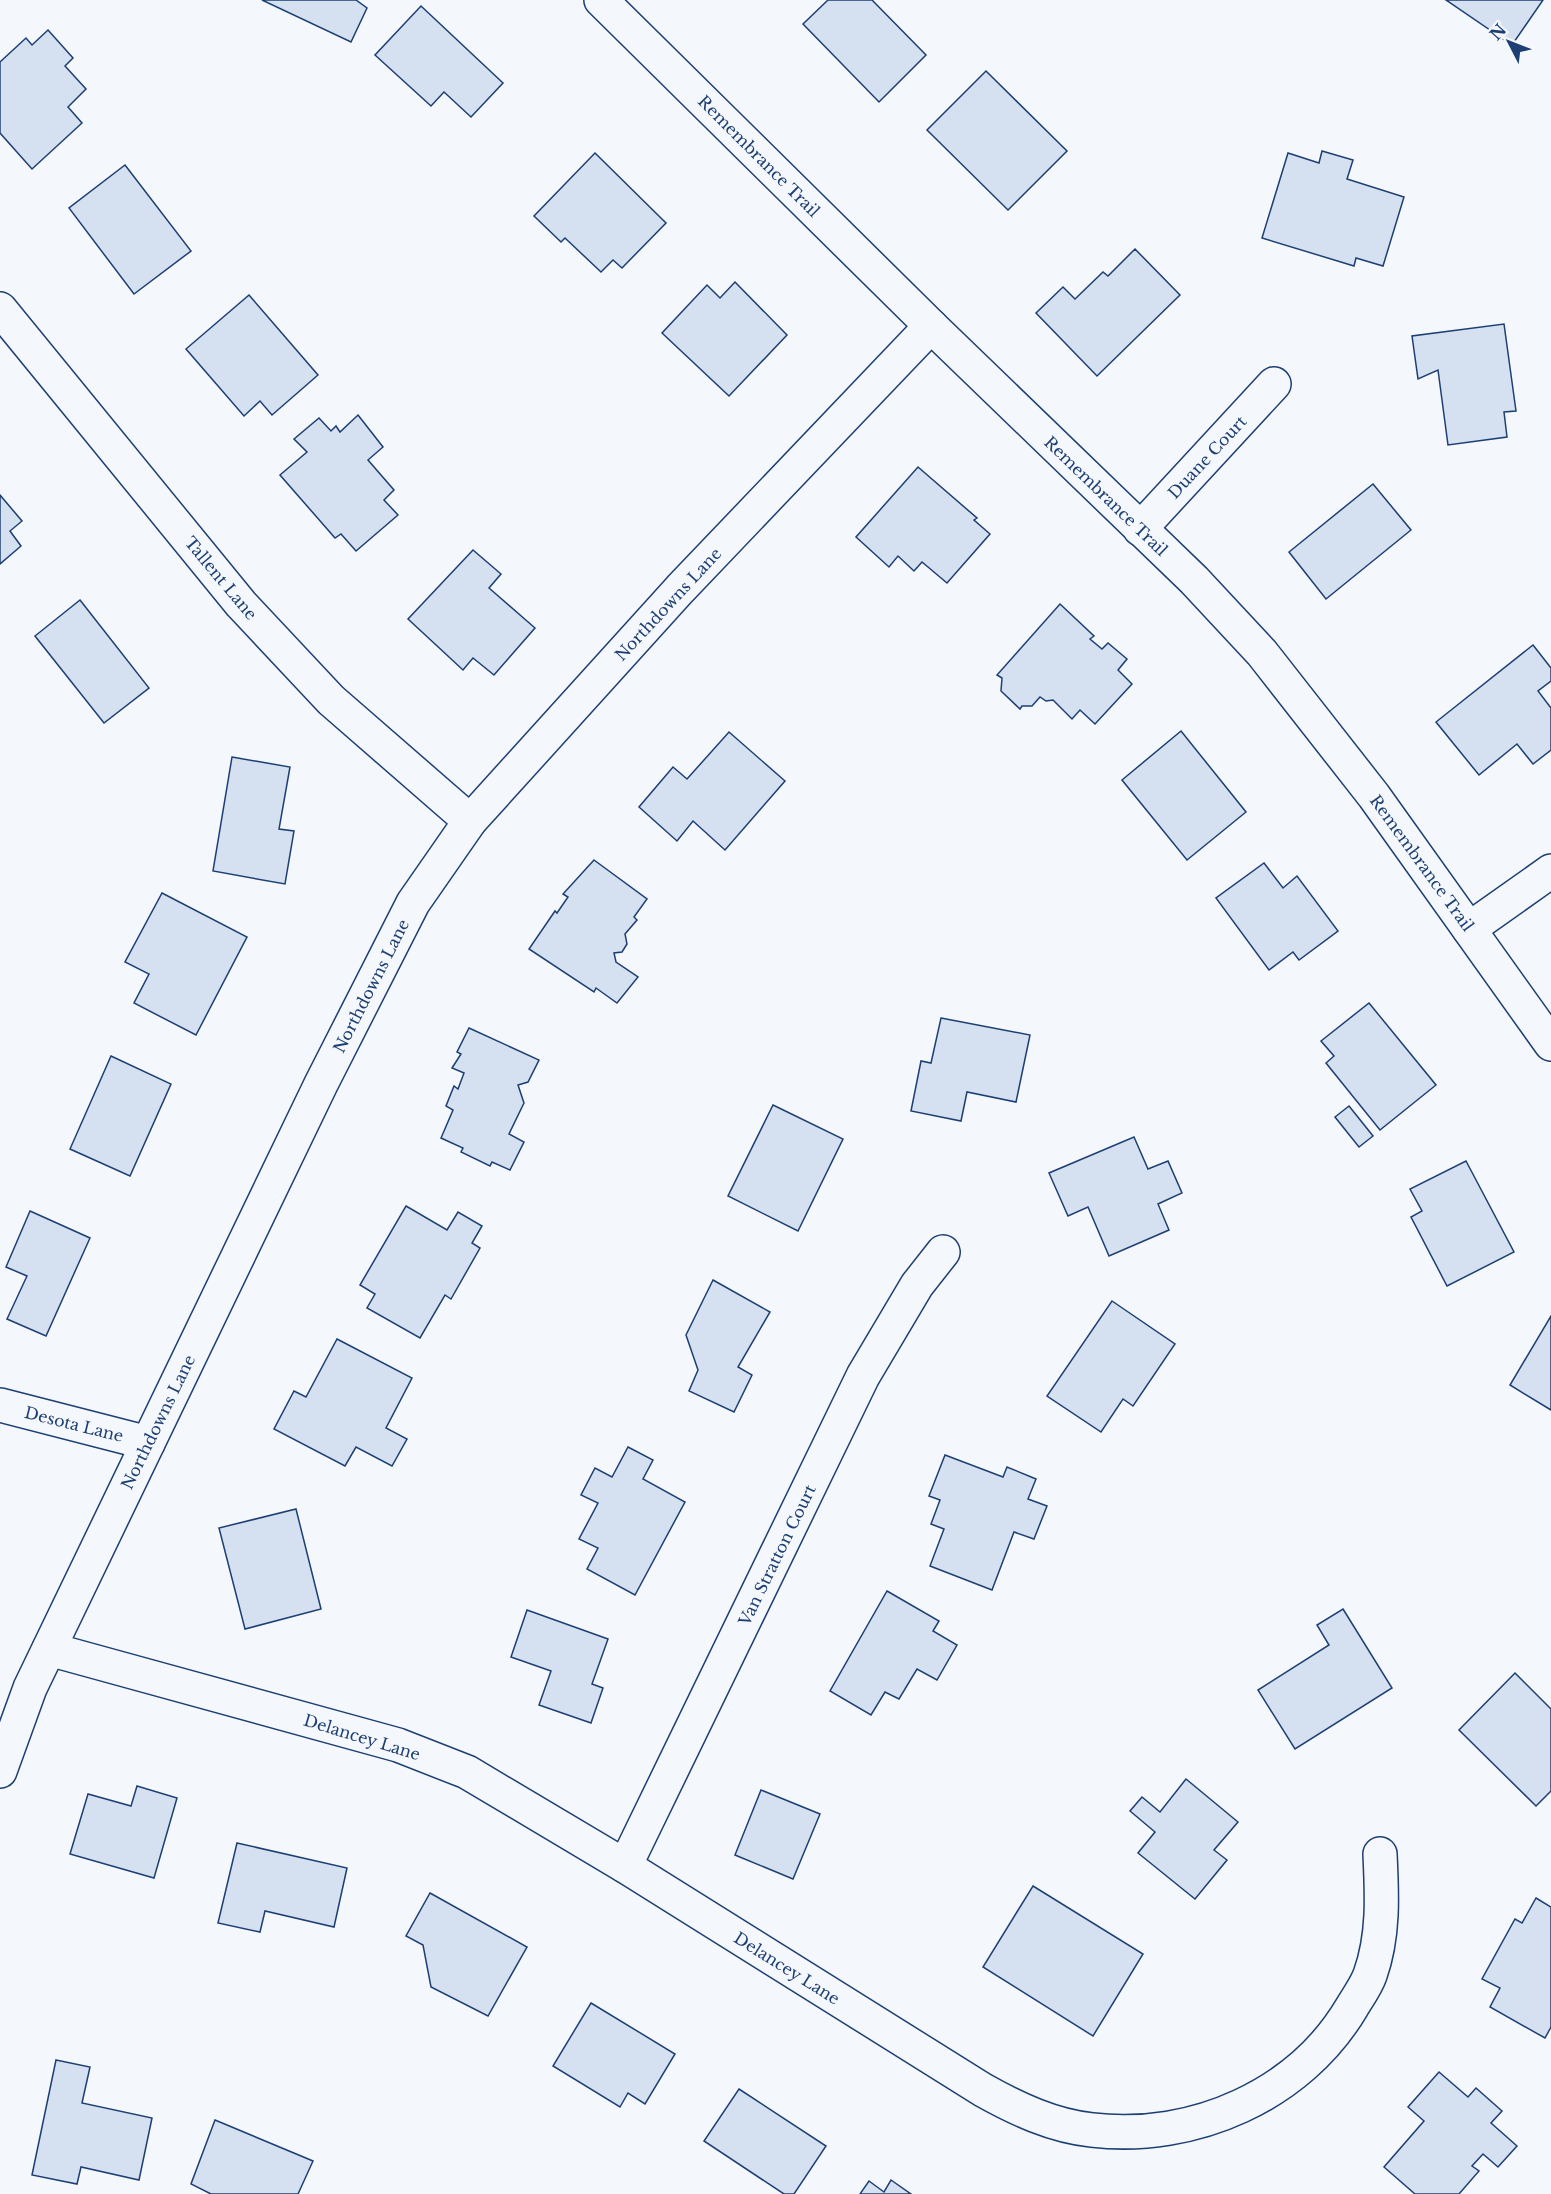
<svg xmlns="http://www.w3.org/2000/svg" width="1551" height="2194" font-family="'Libre Baskerville',serif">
<rect width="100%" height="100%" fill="#f4f7fb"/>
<g fill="#d5e0f0" stroke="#1d3f73" stroke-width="1.5">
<polygon points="262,0 356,0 367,8 351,42"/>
<polygon points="828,0 872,0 926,55 879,102 803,24"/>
<polygon points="1446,0 1543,0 1512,45"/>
<polygon points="421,6 503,83 471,117 444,92 431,106 375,55"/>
<polygon points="48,30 73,58 65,66 86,89 68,107 82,123 32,169 0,133 0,62 26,38 32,45"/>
<polygon points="986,71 1067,151 1008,210 927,130"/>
<polygon points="1322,151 1353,160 1347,179 1404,197 1383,266 1356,258 1354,266 1262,238 1288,153 1319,163"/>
<polygon points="595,153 666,223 622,268 613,260 601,272 565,238 561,242 534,216"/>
<polygon points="125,165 191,251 134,294 69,208"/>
<polygon points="1135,249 1180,295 1097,376 1036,313 1063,287 1075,299 1103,272 1108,276"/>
<polygon points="735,282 787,335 729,396 662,333 707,285 720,298"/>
<polygon points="249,295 318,375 272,415 260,401 244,416 186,349"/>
<polygon points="1504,324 1516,411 1504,412 1507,437 1448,445 1438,370 1418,379 1412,336"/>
<polygon points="358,415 383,447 368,460 394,490 384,500 398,515 356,551 341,534 335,538 280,475 307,452 294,439 319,418 331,431 336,426 340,432"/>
<polygon points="918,467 977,518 974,520 990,534 947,583 922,562 914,571 898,556 889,567 856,537"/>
<polygon points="1373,484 1411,530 1326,599 1289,552"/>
<polygon points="0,495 22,521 10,531 21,546 0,564"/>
<polygon points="473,550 501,574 489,588 535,628 494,675 473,658 463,670 408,619"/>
<polygon points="80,600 149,688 104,723 35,636"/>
<polygon points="1060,604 1094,636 1090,639 1102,649 1108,643 1127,659 1118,670 1132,684 1095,724 1080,710 1072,719 1053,700 1046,701 1040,697 1032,706 1022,706 1020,709 1001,691 1002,678 997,675"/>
<polygon points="1533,645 1551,668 1551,681 1538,691 1551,708 1551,750 1533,764 1517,744 1479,775 1436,722"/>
<polygon points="1181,731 1246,812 1187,860 1122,780"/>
<polygon points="729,732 785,781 725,850 693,821 677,841 639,807 673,767 687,779"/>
<polygon points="232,757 290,767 279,829 294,831 285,884 213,871"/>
<polygon points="594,860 647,899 634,917 637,920 625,934 627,944 622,952 614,953 616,962 638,977 617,1003 596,988 594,992 529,949 555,911 557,913 568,897 563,894"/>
<polygon points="1264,863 1283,888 1297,876 1338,931 1299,960 1293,952 1269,970 1216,898"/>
<polygon points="162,893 247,937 196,1035 134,1003 149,974 125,962"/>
<polygon points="1369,1003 1436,1085 1380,1130 1326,1063 1334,1056 1321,1041"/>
<polygon points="941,1018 1030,1035 1016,1102 967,1092 961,1121 911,1111 921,1061 931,1063"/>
<polygon points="469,1028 539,1060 528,1082 518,1085 524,1103 509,1134 524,1142 510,1170 492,1162 490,1166 461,1152 463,1148 441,1138 453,1110 446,1106 454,1086 458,1089 464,1073 452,1068 461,1054 457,1052"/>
<polygon points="111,1056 171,1084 130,1176 70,1149"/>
<polygon points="773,1105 843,1139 798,1231 728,1196"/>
<polygon points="1349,1106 1373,1136 1359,1147 1335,1117"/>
<polygon points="1134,1137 1148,1169 1168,1161 1182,1193 1158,1204 1169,1230 1109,1256 1088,1207 1068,1216 1049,1173"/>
<polygon points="1466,1161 1514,1252 1447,1286 1411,1217 1422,1211 1410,1189"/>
<polygon points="406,1206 447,1230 458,1212 482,1226 472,1243 480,1248 451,1299 445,1295 420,1338 367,1308 375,1294 360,1285"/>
<polygon points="30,1211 90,1238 46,1336 7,1319 27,1276 6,1267"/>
<polygon points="713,1280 770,1312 738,1367 752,1375 734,1412 689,1391 698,1370 686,1335"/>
<polygon points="1112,1301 1175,1344 1133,1406 1123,1399 1101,1432 1047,1396"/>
<polygon points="1551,1316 1551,1410 1510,1385"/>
<polygon points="337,1339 412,1378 386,1428 407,1439 392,1466 356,1447 345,1466 274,1429 294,1391 306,1397"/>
<polygon points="628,1447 653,1460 643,1479 685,1502 635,1595 587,1569 598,1548 579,1539 598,1503 581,1495 595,1468 612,1477"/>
<polygon points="945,1455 1003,1477 1007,1467 1036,1479 1028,1499 1047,1506 1034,1539 1014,1532 992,1590 930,1566 944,1529 931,1524 940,1500 929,1496"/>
<polygon points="296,1509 321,1609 245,1629 219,1528"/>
<polygon points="887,1591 939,1621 933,1631 957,1645 937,1680 917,1669 899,1699 885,1692 871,1715 830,1691"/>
<polygon points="1343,1609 1392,1688 1295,1749 1258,1690 1329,1645 1317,1625"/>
<polygon points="527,1610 608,1639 592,1684 603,1688 591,1723 539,1705 551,1671 511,1657"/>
<polygon points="1515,1673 1551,1709 1551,1791 1536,1806 1459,1730"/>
<polygon points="1186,1779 1238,1822 1214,1850 1227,1860 1195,1899 1138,1853 1155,1832 1130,1811 1142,1797 1160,1812"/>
<polygon points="137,1786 177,1798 154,1878 70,1854 88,1794 131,1806"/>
<polygon points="761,1790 820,1814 793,1879 735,1855"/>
<polygon points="237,1843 347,1868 334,1927 265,1911 260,1932 218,1923"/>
<polygon points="1033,1886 1143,1954 1093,2036 983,1967"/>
<polygon points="430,1893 527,1947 488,2016 431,1987 423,1945 406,1936"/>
<polygon points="1536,1898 1551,1907 1551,2027 1545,2038 1490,2007 1500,1988 1482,1979 1515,1919 1522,1923"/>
<polygon points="591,2003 675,2054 645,2104 628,2093 620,2107 553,2066"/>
<polygon points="56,2060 90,2067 82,2103 152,2118 139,2180 81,2167 77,2184 32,2175"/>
<polygon points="1439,2072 1468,2097 1476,2088 1502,2111 1491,2123 1517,2146 1498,2167 1483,2154 1472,2166 1479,2171 1459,2194 1415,2194 1384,2167 1424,2121 1408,2107"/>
<polygon points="739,2089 826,2146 794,2194 784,2194 704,2141"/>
<polygon points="215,2120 313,2161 298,2194 211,2194 191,2184"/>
<polygon points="891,2180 911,2194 860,2194 869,2181 884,2192"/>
</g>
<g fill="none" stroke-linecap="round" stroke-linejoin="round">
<defs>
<g id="minor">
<polyline points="601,0 931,326 1194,580 1262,653 1374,796 1551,1044"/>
<polyline points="0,309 241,604 331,700 470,821"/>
<polyline points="1140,529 1274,384"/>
<polyline points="1469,929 1551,871"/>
<polyline points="0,1405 148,1443"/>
<path d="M49 1649 398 1745 467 1772 625 1866 983 2090C1017 2109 1053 2126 1092 2130 1194 2142 1300 2095 1352 2007 1358 1997 1366 1986 1370 1975 1384 1936 1382 1895 1380 1854"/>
<polyline points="0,1771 30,1688 321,1084 413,903 470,821 680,589 931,326"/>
<polyline points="625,1866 863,1376 917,1285 943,1252"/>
</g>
</defs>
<use href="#minor" stroke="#1d3f73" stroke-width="36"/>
<use href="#minor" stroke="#f4f7fb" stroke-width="33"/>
</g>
<g text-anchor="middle" stroke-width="4.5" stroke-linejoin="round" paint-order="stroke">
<g font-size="16" fill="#1d3f73" stroke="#f4f7fb">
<text transform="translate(759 156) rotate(45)" y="6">Remembrance Trail</text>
<text transform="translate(1207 457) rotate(-47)" y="6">Duane Court</text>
<text transform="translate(1106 496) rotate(44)" y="6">Remembrance Trail</text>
<text transform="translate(221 578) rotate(50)" y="6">Tallent Lane</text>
<text transform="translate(668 604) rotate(-47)" y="6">Northdowns Lane</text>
<text transform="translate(1422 863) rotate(54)" y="6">Remembrance Trail</text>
<text transform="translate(371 986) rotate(-63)" y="6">Northdowns Lane</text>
<text transform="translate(158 1422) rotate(-64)" y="6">Northdowns Lane</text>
<text transform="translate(74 1424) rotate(14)" y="6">Desota Lane</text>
<text transform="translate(777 1555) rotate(-64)" y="6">Van Stratton Court</text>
<text transform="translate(362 1737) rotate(17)" y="6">Delancey Lane</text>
<text transform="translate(787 1968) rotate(32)" y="6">Delancey Lane</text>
</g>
</g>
<g transform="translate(1509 42) rotate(312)" stroke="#f4f7fb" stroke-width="4.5" paint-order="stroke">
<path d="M0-4.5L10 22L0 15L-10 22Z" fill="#1d3f73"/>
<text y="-9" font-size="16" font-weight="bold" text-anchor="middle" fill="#1d3f73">N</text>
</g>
</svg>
